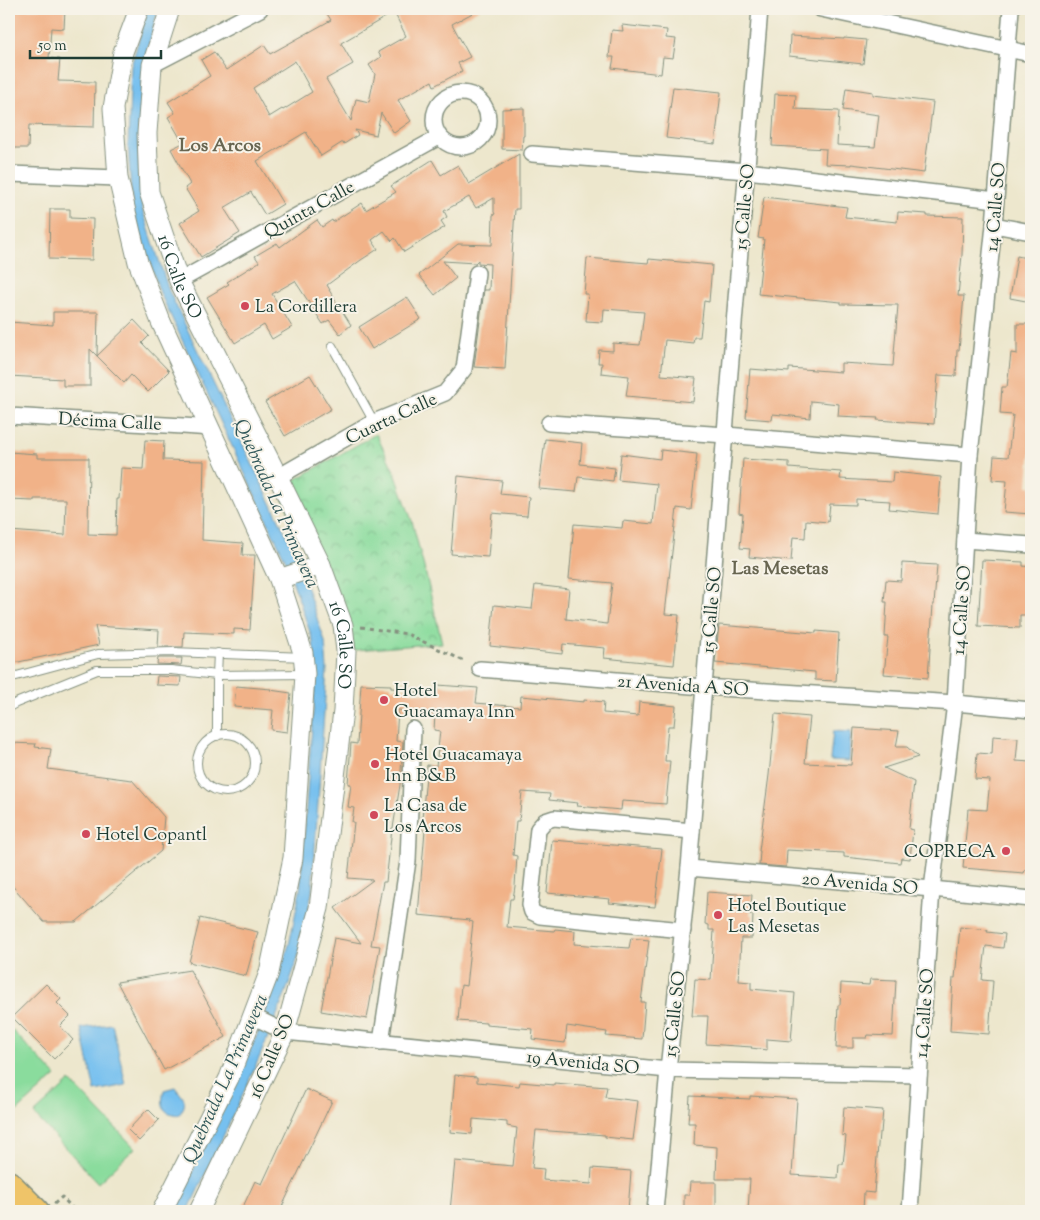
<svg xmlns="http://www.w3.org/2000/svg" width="1040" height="1220" font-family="'Sorts Mill Goudy',serif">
<defs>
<pattern id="park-crowns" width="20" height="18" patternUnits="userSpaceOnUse" patternTransform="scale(1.25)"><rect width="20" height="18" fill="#8adc9d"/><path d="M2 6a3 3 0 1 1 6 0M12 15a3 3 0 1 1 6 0" fill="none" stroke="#70b481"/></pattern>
</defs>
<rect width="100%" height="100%" fill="#f7f3e8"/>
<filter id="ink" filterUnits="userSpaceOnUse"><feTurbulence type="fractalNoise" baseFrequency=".02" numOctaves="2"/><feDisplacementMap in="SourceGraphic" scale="10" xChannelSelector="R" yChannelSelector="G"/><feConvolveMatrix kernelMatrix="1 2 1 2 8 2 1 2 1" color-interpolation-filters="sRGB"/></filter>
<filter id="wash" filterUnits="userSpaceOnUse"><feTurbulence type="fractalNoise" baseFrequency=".0096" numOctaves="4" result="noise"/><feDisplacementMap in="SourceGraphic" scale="20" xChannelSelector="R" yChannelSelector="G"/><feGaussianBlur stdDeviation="1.12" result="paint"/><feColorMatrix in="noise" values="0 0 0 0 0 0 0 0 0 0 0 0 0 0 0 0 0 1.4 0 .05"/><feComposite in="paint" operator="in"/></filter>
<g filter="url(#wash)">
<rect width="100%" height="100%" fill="#ede7cd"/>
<polygon fill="url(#park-crowns)" stroke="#548c68" points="376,434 395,473 412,521 426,575 442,643 345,651 333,613 279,489"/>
<g fill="#8adc9d" stroke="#548c68">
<polygon points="9,1027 56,1076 16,1112 9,1104"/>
<polygon points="70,1081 135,1148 98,1183 34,1114"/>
</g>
<g fill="#76c0ef" stroke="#4a7e92">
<path d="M148 9H160L156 17 143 67 138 144 142 208 169 291 296 555 325 642 327 669 312 892C307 917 303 943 295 967 266 1051 225 1131 188 1211H174L257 1035 289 945 300 891 316 670 313 641 285 559 160 293 132 208 128 145 131 66Z"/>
<polygon points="833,731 851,732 849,761 830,760"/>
<polygon points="112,1024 126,1085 95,1091 81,1028"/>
<path d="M175 1087C184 1099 189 1101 179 1115 161 1113 161 1106 164 1090Z"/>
</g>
<g id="blocks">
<g fill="#f1b288" fill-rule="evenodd">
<polygon points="9,9 65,9 64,29 51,28 49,58 60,59 58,81 95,82 94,127 29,125 28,148 9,148 10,73 9,73"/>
<path d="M324 9H480L452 24 470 57 458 63 462 71 434 86 432 81 398 100 411 121 394 133 381 113 376 135 355 130 358 135 344 144 343 142 321 156 306 132 257 161 283 204 265 215 251 192 224 208 240 233 201 257 180 223 199 211 185 188 190 184 171 149 183 143 168 117 175 113 168 102 210 76 201 60 214 52 226 70 264 45 270 54 331 20ZM394 12 406 36 378 52 381 57 369 65 375 74 369 102 356 99 351 121 326 79 353 64 341 43ZM295 61 312 92 283 110 282 109 269 117 253 88Z"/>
<polygon points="622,25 667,30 666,38 676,39 673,58 663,57 661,74 612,68 614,57 609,57 612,30 623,31"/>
<polygon points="790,36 844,39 844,38 866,40 863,64 789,56"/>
<polygon points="673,87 721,92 715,144 666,138"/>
<polygon points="846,88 873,92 873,95 933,102 924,173 851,164 851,165 825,164 826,149 772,146 775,94 796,95 795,109 839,111 837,145 875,147 879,115 843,110"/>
<polygon points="524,108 524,136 523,136 522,150 502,149 502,109"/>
<polygon points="519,154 519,209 515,209 505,369 474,367 484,290 489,290 490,264 478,263 478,260 475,263 443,261 456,278 435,295 419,275 458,244 492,245 493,215 495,214 494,212 494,198 476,208 469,197 444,211 447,217 441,221 445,227 404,252 395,238 392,241 384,231 372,240 378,249 361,260 327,285 330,290 329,290 351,325 340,334 329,320 323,324 295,281 272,294 292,327 272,339 264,325 235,343 207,297 229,284 227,282 259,262 255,256 277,243 280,247 317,220 322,227 332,220 333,222 362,203 366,210 396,192 391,186 432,160 441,175 458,165 469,184"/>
<polygon points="764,197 847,207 845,217 897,222 898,212 927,214 927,216 963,217 962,255 958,296 964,296 959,350 957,350 956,376 938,375 934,424 877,420 878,418 838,416 839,404 811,401 810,418 773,414 772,420 746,418 750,369 789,372 789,368 841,372 841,363 893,366 898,305 841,304 841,302 758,294 764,239 758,238"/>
<polygon points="50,209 70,209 70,218 93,219 92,260 49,259"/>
<polygon points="1017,256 1031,259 1031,302 1010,298"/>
<polygon points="587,258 648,263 649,259 712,265 709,302 704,301 700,337 694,337 693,343 665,340 661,375 696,378 693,402 626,396 629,376 601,373 602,363 598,363 599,350 613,351 613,343 640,345 644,312 604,309 603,322 586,321 588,294 584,294"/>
<polygon points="407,297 421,319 372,349 359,327"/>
<polygon points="53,312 98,312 97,356 134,320 149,336 142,343 169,371 148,392 131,375 124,383 90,349 90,386 63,386 63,379 9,376 9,322 53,325"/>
<polygon points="1017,324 1031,324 1031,448 1028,486 1031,486 1031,514 1004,512 1007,481 992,480 994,456 1008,457 1013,415 1000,414 1002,387 1007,387 1011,353 1017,354"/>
<polygon points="310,375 331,409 285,436 265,402"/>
<polygon points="545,439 582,443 580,464 615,468 613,481 578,477 576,492 539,489"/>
<polygon points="145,440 164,441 163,460 204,461 202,540 243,543 242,555 255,555 250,630 234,629 234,634 184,632 183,647 158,647 159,630 95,626 99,645 9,664 9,531 65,535 66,499 34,499 34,501 9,500 9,452 37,454 37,458 89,458 88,534 116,535 117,499 119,499 121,468 143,469"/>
<polygon points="661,450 697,454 691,510 677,508 665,614 679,615 674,665 604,658 605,648 563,644 562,654 490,646 494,605 532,609 535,585 569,589 566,619 607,624 612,583 569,579 574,524 622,528 623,521 653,524 657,484 618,480 621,454 660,459"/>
<polygon points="743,459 789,462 789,468 841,472 840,479 892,482 893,472 941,477 938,514 889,509 890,501 856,499 856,505 830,504 828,522 806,520 805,538 793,537 791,561 749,557 750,549 740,548 743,514 739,513"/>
<polygon points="458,476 502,481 500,494 529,497 527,516 492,513 488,557 451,554"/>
<polygon points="982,560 1023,562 1023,566 1031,567 1031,615 1020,615 1020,628 978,626"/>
<polygon points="902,563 937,565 934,605 933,605 928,678 884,674 888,637 885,637 887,602 884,602 886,580 901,581"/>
<polygon points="719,625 816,633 816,631 839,633 836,681 815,680 815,672 715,663"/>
<polygon points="158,658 182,658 181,665 157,664"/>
<polygon points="157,676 181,677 180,686 156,685"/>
<polygon points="361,684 391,685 391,688 409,689 409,692 437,695 438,685 478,688 476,703 520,707 521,696 584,702 584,700 604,702 603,713 638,716 639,702 676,706 674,726 668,726 665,761 670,761 666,804 622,801 621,810 577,806 578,803 549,800 550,794 522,792 519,821 516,821 513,855 517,856 515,886 513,899 510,899 507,927 554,931 555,929 575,931 574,944 629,948 631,938 649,940 641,1002 645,1002 642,1039 606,1036 607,1032 567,1026 565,1043 532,1039 533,1029 486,1025 486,1023 458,1021 461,985 466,986 473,922 469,921 470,920 418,915 425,830 421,830 427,765 436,766 440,731 434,730 435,714 424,713 425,712 398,710 396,741 403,742 400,785 393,828 392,828 386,882 383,882 371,945 380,946 367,1019 321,1011 334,938 361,943 335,908 373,880 348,878 354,822 352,822 354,808 348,807 351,784 348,784 351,743 357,744"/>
<polygon points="236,686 271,689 270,690 291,693 287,732 271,730 273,710 234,707"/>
<polygon points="775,714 810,717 805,763 851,765 854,728 899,731 896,747 907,747 918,757 884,768 914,782 909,829 913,830 910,859 901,858 900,863 844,857 844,853 787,850 786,867 759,865 760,851 759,851 769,775"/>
<polygon points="993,736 1018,738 1016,761 1031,762 1031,871 1025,870 1024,873 963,868 968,809 987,810 990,780 975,779 977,753 992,754"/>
<polygon points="11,743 36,744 35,747 51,749 48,769 132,780 164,817 161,851 76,922 44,922 9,882 9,765"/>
<polygon points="552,840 662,849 655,907 609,903 610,899 547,893"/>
<polygon points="707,892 752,895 750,915 753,915 752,938 741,938 739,981 751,982 751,989 795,993 791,1041 767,1039 767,1050 751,1048 752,1047 706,1044 708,1016 692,1016 695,979 711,980 714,930 709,930 709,925 705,924"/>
<polygon points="200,918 258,932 246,976 189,962"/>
<polygon points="960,927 988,930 987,932 1005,934 1003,948 986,946 982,980 993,981 989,1034 950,1031 953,978 955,978"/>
<polygon points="190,970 226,1037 164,1070 117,982"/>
<polygon points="870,979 896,980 893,1036 868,1035 867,1038 853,1038 853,1048 836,1048 838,1005 840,1005 841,983 869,985"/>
<polygon points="46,984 61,999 57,1003 70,1016 60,1026 73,1040 54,1059 12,1017"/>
<polygon points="455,1075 477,1077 477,1082 519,1086 520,1082 554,1085 554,1083 607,1087 605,1097 638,1101 633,1140 605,1137 605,1135 536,1130 532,1168 544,1169 543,1180 591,1184 592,1168 631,1171 628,1211 450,1211 455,1161 513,1166 517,1128 507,1126 507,1122 473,1119 472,1134 450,1132"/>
<polygon points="306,1089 332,1101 280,1211 241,1211 255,1181 262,1184"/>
<polygon points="690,1096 750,1099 750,1096 797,1099 792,1175 838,1178 839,1164 843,1164 846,1136 842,1135 844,1107 883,1110 881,1133 879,1133 874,1193 864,1192 863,1211 748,1211 750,1179 716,1179 717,1147 694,1145 695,1123 688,1123"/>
<polygon points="148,1109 159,1120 139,1141 128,1130"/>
<polygon points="690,1182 716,1182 716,1211 684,1211 684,1195 689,1195"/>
</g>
</g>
</g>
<g filter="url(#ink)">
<use href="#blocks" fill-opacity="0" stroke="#869280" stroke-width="1"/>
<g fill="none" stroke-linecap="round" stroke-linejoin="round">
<defs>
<g id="service">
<polyline points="332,346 374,422"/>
<polyline points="9,678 98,654 173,652 304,657"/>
<polyline points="9,707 16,703 97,670 171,670 217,675 305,674"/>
<circle cx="226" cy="763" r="29"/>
<polyline points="217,736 217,675 218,653"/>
</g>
<g id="minor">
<polyline points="821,9 1031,54"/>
<polyline points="152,65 260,9"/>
<circle cx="461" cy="120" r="27"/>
<polyline points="532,154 747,171 996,200"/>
<polyline points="9,174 118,178"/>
<polyline points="994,225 1031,232"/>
<polyline points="179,281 439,137"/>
<polyline points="9,416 183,426 211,428"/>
<polyline points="549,423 726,435 970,455"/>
<polyline points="278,477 374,422 445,393 464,369 477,273"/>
<polyline points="965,540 1031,545"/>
<polyline points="480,669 704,687 955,703 1031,710"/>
<polyline points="689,868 932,889 1031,899"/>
<polyline points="683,930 540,916 532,912 530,905 538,829 545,821 554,818 692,831"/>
<polyline points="252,1016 285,1032 668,1070 919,1075"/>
<polyline points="381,1042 408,861 413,729"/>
<polyline points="655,1211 668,1070 689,868 760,9"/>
<polyline points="910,1211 932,889 955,703 970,455 994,225 1011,9"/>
</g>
<g id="tertiary">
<polyline points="139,9 123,52 113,108 118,178 138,262 161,322 279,579 303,653 305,674 293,858 269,973 229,1078 162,1211"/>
<path id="s1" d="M170 9 152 65 147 133 149 192 179 281 278 477 321 565 343 625 346 651 343 711 319 908 285 1032 199 1211"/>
<polyline points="279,579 321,565"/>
</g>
<polyline id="trunk" points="9,1184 36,1211"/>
</defs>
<use href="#service" stroke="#869280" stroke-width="10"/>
<use href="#minor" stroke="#869280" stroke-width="18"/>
<use href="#tertiary" stroke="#869280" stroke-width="21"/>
<use href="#trunk" stroke="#869280" stroke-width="28"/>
<g stroke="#869280" stroke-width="3" stroke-dasharray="4 4" stroke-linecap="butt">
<polyline points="361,627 407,634 466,662"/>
<polyline points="54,1204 62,1197 75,1211"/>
</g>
<use href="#service" stroke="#fff" stroke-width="8"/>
<use href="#minor" stroke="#fff" stroke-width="15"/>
<use href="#tertiary" stroke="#fff" stroke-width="19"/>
<use href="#trunk" stroke="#efc469" stroke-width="25"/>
</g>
</g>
<g fill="#d1495b" stroke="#f7f3e8" stroke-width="2">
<circle cx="245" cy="306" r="5"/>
<circle cx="384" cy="700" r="5"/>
<circle cx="375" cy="764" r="5"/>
<circle cx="374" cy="815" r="5"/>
<circle cx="86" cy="834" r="5"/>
<circle cx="1006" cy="851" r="5"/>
<circle cx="718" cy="915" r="5"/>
</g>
<g text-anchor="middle" stroke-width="4" stroke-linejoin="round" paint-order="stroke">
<g font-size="18" fill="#1f3d34" stroke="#f7f3e8">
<text transform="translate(744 207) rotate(-85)" y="6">15 Calle SO</text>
<text transform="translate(995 207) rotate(-85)" y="6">14 Calle SO</text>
<text transform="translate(309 209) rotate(-29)" y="6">Quinta Calle</text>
<text dy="6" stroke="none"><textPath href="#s1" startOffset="276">16 Calle SO</textPath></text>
<text transform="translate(391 418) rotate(-25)" y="6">Cuarta Calle</text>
<text transform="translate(110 421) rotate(3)" y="6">Décima Calle</text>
<text transform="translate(711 610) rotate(-85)" y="6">15 Calle SO</text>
<text transform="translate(961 610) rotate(-86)" y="6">14 Calle SO</text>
<text dy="6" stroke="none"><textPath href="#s1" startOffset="681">16 Calle SO</textPath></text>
<text transform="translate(683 685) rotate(4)" y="6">21 Avenida A SO</text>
<text transform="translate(860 883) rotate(5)" y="6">20 Avenida SO</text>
<text transform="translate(924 1013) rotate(-86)" y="6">14 Calle SO</text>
<text transform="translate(674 1014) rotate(-84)" y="6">15 Calle SO</text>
<text transform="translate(271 1056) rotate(-67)" y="6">16 Calle SO</text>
<text transform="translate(583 1062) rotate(6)" y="6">19 Avenida SO</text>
</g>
<g font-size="18" fill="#1f3d34" stroke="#f7f3e8" text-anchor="start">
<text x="255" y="312">La Cordillera</text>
<text x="394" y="696">Hotel<tspan x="394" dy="21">Guacamaya Inn</tspan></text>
<text x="385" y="760">Hotel Guacamaya<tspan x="385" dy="21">Inn B&amp;B</tspan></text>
<text x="384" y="811">La Casa de<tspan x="384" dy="21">Los Arcos</tspan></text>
<text x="96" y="840">Hotel Copantl</text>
<text x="996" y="857" text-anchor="end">COPRECA</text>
<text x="728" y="911">Hotel Boutique<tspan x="728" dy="21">Las Mesetas</tspan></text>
</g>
<g font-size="19" font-weight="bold" fill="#686651" stroke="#f7f3e8">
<text x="220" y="151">Los Arcos</text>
<text x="780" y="574">Las Mesetas</text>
</g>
<g font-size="19" font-style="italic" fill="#305759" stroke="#f7f3e8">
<text transform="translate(278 503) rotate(66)" y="7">Quebrada La Primavera</text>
<text transform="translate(224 1078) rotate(-66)" y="7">Quebrada La Primavera</text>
</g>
</g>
<rect width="1040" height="1220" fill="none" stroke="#f7f3e8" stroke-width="30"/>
<path d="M30 50v8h131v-8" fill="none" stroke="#1f3d34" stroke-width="2.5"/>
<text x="38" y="50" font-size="15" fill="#1f3d34" stroke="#f7f3e8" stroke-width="4" paint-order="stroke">50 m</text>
</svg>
